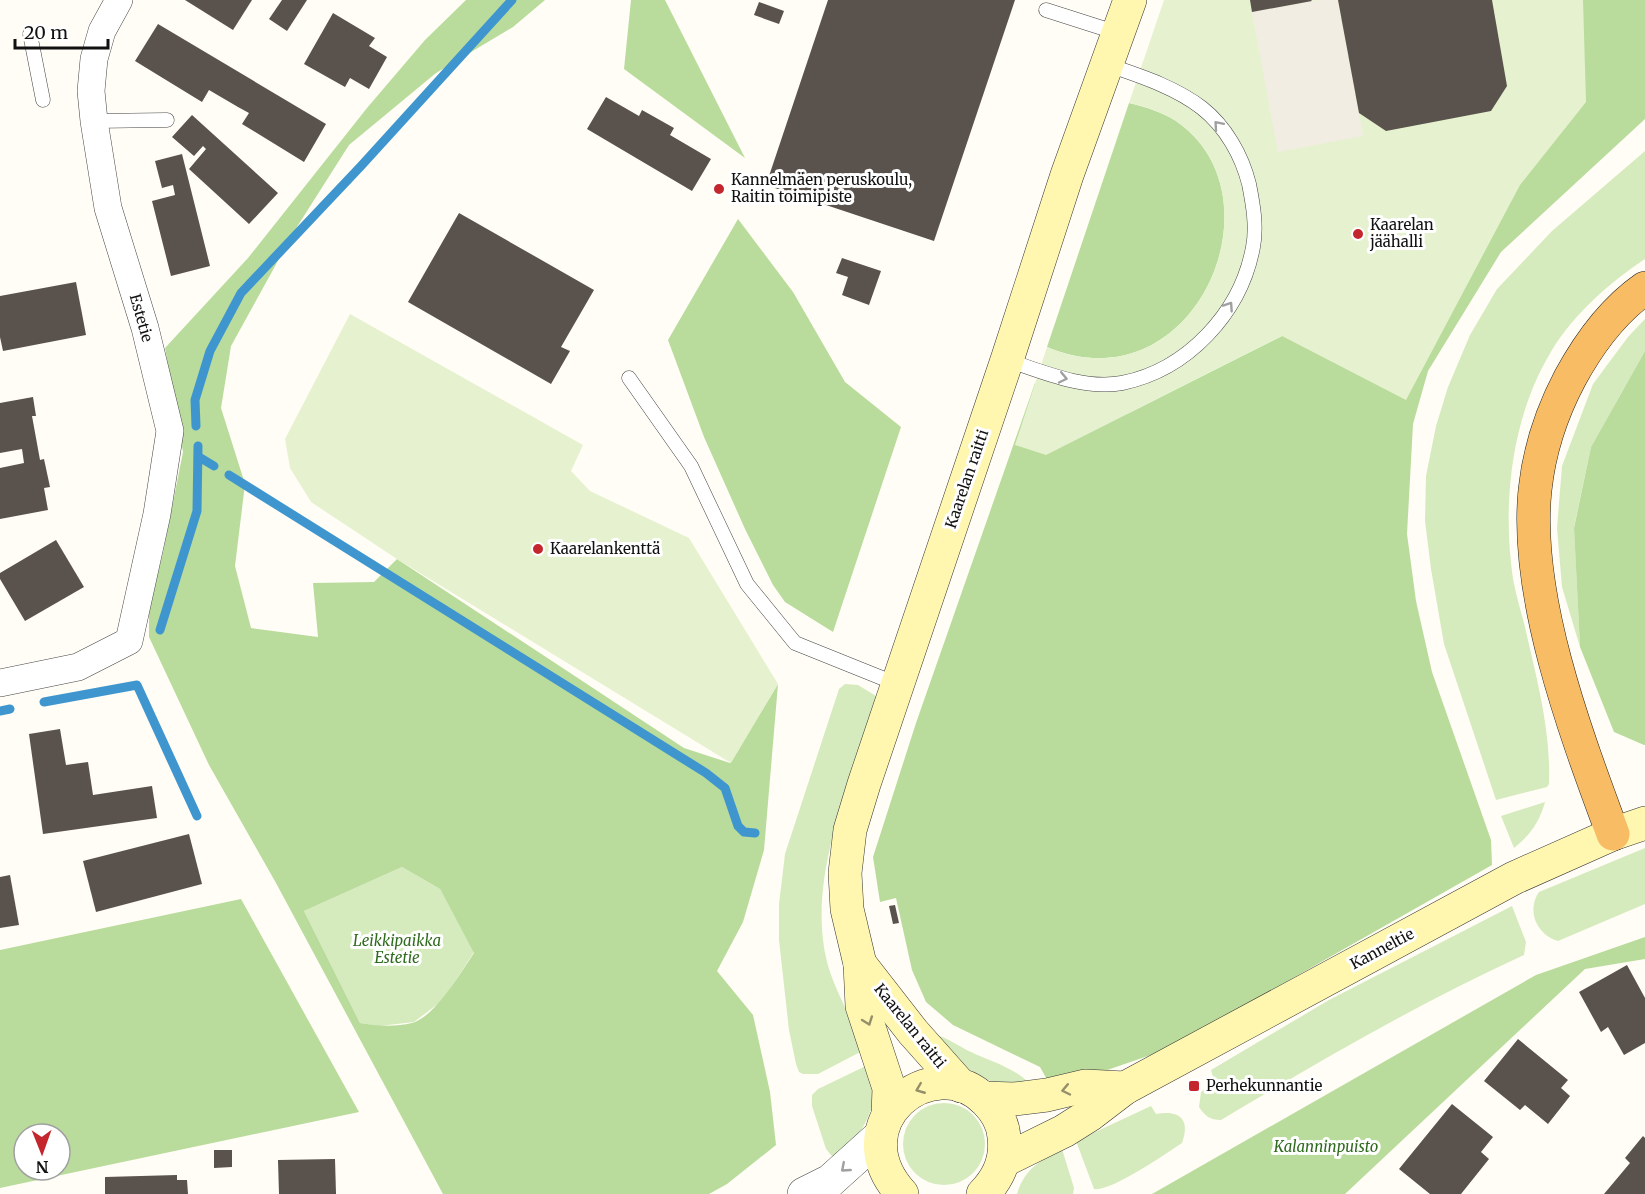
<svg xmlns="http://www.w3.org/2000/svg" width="1645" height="1194" font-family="Merriweather,serif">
<rect width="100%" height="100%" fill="#fffdf5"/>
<g fill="#d5ebbd">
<path d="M1645 151V259C1609 283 1574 314 1552 350 1511 417 1502 503 1513 579 1516 594 1520 609 1524 623 1536 676 1551 729 1549 784L1547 787 1496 800 1444 644 1431 569 1425 521 1426 476 1436 426 1448 387 1470 335 1497 289 1552 231Z"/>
<polygon points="1645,319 1645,351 1591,447 1574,527 1580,647 1562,587 1557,528 1562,466 1593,384 1628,337"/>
<path d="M845 684 858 685 876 696 877 701C851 778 806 880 827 962 835 992 853 1021 866 1049L818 1074H803L799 1072 796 1064 789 1030 779 940V904L785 854 839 689Z"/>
<path d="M1545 802C1539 823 1530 835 1514 848L1501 816Z"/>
<path d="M1645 848V904L1558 941C1537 935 1526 911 1539 892Z"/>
<polygon points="402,867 440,889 474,952 443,1000 414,1022 379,1026 360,1023 304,911"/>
<path d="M1512 906 1526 942 1524 955C1419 1003 1320 1061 1221 1120 1210 1120 1205 1116 1199 1107L1201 1092 1214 1081 1211 1070 1329 1000Z"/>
<path d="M933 1034C947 1037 958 1046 971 1052 992 1062 1016 1068 1032 1086L1011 1088 988 1080 968 1069Z"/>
<path d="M872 1063C884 1100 862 1136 836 1161L826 1149 812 1106V1095L818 1089Z"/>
<circle cx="944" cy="1144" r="41"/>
<path d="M1151 1106 1156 1114C1179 1110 1191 1119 1182 1143 1165 1154 1111 1192 1094 1189L1076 1141Z"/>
<path d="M1062 1149 1074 1188 1073 1194H1017C1025 1168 1040 1161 1062 1149Z"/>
</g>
<g fill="#b9dc9c" fill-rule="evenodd">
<path d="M466 0H545L513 27 436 73 349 145 295 230 231 346 221 408 245 484 235 566 251 628 318 637 313 583 374 582 397 559 684 748 730 763 778 684 764 850 743 922 717 971 753 1015 770 1092 776 1145 727 1184 709 1194H443L276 883 209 765 149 637V609L163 553 183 452 165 348 248 258 367 108 425 40ZM402 867 440 889 474 953C461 972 435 1017 412 1023 395 1027 377 1026 360 1023L304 911Z"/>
<polygon points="631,0 665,0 745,158 624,69"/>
<polygon points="1554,0 1645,0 1645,119 1501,252 1428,371 1413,424 1407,534 1416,601 1432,672 1491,840 1492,865 1168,1049 1090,1076 1050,1085 1040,1067 953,1025 926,1002 912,970 896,898 880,902 873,857 916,723 1035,383 1127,414 1282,336"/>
<path d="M1129 103C1146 107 1162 112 1176 121 1286 196 1194 409 1047 347Z"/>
<polygon points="738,219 793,292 845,382 901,427 833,632 785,602 773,585 745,529 704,437 668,340"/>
<polygon points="1645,351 1645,745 1644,745 1614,732 1580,647 1574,528 1591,447"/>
<path d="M241 899 359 1112 0 1188V950ZM24 1134H60V1170H24Z"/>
<polygon points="1645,937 1645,959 1585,969 1345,1194 1152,1194 1536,975"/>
</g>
<g fill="#e6f2cf">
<path d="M1164 0H1583L1586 102 1520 185 1406 400 1282 336 1046 455 1015 445 1047 347C1194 409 1286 196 1176 121 1162 112 1146 107 1129 103Z"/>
<polygon points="350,314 583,445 571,471 590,491 689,538 778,684 731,763 397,559 311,502 290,468 285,439"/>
</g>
<polygon fill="#f1ede2" points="1318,0 1338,0 1363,136 1278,152 1252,12"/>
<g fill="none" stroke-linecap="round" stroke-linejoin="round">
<g stroke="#3f96cf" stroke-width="9">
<polyline points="196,426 195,400 210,351 241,293 361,166 512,0"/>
<polyline points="199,457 214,466"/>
<polyline points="229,475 706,773 725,788 738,826 744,832 755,833"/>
<polyline points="160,630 197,511 198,446"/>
<polyline points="44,702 137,685 197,816"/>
<polyline points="0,711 10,709"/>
</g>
</g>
<g fill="#5a524d">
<polygon points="185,0 252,0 233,30"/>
<polygon points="282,0 307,0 287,31 269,19"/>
<polygon points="828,0 1015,0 934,241 766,185"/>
<polygon points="1250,0 1311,0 1312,1 1252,12"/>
<polygon points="1338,0 1492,0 1507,86 1491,111 1386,131 1359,113"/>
<polygon points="759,2 784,11 779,24 754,15"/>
<polygon points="333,13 375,38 369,46 387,57 369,89 350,78 345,87 304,64"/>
<polygon points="158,24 326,124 304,162 242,124 249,113 238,107 209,90 202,102 135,61"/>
<polygon points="606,97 639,116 642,110 674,128 670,135 711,159 692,191 587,129"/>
<polygon points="192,115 278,193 249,224 189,169 206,149 203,146 194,156 172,137"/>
<polygon points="182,154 210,266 171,276 152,201 175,195 173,185 162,188 155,161"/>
<polygon points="459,213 594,290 561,347 570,351 551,384 408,302"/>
<polygon points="842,258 881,271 869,305 842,295 848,277 836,273"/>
<polygon points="76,282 86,335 3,351 0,337 0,296"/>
<polygon points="33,397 36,416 32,416 40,460 44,459 50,487 44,488 48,510 0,519 0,468 24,463 22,449 0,453 0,403"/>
<polygon points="56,540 84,587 25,621 0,579 0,573"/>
<polygon points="60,729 66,765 88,762 93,795 152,786 157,818 43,834 29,734"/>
<polygon points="189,834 202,884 96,912 83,861"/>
<polygon points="10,875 19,925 0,928 0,877"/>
<polygon points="895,905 899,923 893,924 889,906"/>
<polygon points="1627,965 1645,998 1645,1043 1624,1055 1608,1027 1601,1032 1579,992"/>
<polygon points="1518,1039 1568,1080 1561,1088 1570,1096 1548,1124 1525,1105 1520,1110 1484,1081"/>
<polygon points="1452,1104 1493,1137 1481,1152 1489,1159 1461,1194 1430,1194 1399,1169"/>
<polygon points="1643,1136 1645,1138 1645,1194 1604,1194 1630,1163 1625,1158"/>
<polygon points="214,1150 232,1150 232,1167 214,1168"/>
<polygon points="335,1159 336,1194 279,1194 278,1160"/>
<polygon points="177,1175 177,1180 187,1180 188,1194 105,1194 105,1177"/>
</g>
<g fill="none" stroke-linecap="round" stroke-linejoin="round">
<defs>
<g id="service">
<polyline points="1046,10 1118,33"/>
<polyline points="30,34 43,100"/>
<polyline points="94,121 167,120"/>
<path d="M1007 360C1043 372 1084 390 1122 383 1187 370 1241 313 1253 247 1257 227 1253 204 1249 184 1242 156 1226 127 1202 108 1175 87 1140 76 1108 65"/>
<polyline points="629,378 691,466 747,584 795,643 897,684"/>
</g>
<polyline id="minor" points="0,683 78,667 129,641 157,514 170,431 145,328 108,208 94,121 91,91 94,59 102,31 119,0"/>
<polyline id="tertiary" points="804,1194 830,1181 881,1135"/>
<g id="secondary">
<polyline points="860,964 913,1032 961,1086"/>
<polyline points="983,1098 1014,1099 1047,1095 1085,1086 1125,1088"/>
<polyline points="888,1115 889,1088 862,1006 860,964 847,909 845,873 850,830 864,784 1007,360 1067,175 1130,0"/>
<polyline points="1003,1161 1064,1131 1091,1114 1125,1088 1514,878 1613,834 1645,823"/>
<path d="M902 1194C838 1124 932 1047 986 1101 996 1111 1003 1123 1004 1137 1007 1160 999 1178 983 1194"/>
</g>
<path id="trunk" d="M1613 834C1576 734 1524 597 1535 490 1539 452 1552 412 1570 378 1589 343 1612 311 1645 288"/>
</defs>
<use href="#service" stroke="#444" stroke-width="15"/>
<use href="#minor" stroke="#444" stroke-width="28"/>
<use href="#tertiary" stroke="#444" stroke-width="34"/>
<use href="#secondary" stroke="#333" stroke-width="34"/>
<use href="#trunk" stroke="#222" stroke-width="34"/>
<use href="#service" stroke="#fff" stroke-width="14"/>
<use href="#minor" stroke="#fff" stroke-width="27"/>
<use href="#tertiary" stroke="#fff" stroke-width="33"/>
<use href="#secondary" stroke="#fff6b0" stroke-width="33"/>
<use href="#trunk" stroke="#f7bc64" stroke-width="33"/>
</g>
<defs><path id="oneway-chevron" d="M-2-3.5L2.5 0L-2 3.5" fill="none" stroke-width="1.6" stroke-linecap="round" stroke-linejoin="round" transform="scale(1.5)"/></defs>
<g stroke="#a0a0a0">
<use href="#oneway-chevron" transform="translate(1218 125) rotate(-131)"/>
<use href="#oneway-chevron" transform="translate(1229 306) rotate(-56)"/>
<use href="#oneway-chevron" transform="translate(1063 378) rotate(12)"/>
<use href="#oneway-chevron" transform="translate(845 1168) rotate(139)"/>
</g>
<g stroke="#948f68">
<use href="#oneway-chevron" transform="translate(868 1021) rotate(70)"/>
<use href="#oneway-chevron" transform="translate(920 1089) rotate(158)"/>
<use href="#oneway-chevron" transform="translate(1066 1090) rotate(168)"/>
</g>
<g fill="#c4262e" stroke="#fff" stroke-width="2">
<circle cx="719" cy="189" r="6"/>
<circle cx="1358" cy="234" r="6"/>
<circle cx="538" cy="549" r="6"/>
<rect x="1188" y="1080" width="12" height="12" rx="3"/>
</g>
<g text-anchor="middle" stroke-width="6" stroke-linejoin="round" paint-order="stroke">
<g font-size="15" fill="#111" stroke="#fff" text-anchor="start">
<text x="731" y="185">Kannelmäen peruskoulu,<tspan x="731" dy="17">Raitin toimipiste</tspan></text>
<text x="1370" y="230">Kaarelan<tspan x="1370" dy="17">jäähalli</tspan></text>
<text x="550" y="554">Kaarelankenttä</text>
<text x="1206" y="1091">Perhekunnantie</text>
</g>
<g font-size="15" fill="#111" stroke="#fff">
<text transform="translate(141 318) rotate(74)" y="5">Estetie</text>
<text transform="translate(967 479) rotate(-71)" y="5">Kaarelan raitti</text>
<text transform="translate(1382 949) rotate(-28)" y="5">Kanneltie</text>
<text transform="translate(910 1026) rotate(51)" y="5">Kaarelan raitti</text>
</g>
<g font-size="15" font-style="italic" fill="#2f6b1f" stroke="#fff">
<text x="397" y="946">Leikkipaikka<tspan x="397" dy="17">Estetie</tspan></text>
<text x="1326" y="1152">Kalanninpuisto</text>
</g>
</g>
<g transform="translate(42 1152) rotate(179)"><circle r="28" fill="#ffffff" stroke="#a0a0a0" stroke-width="1.5"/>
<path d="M0-4.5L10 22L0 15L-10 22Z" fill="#c4262e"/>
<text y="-9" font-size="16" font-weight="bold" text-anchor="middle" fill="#111111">N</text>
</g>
<path d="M15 39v9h93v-9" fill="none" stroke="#111111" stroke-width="3"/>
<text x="24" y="39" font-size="18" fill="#111111" stroke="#ffffff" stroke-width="4.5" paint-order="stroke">20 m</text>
</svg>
